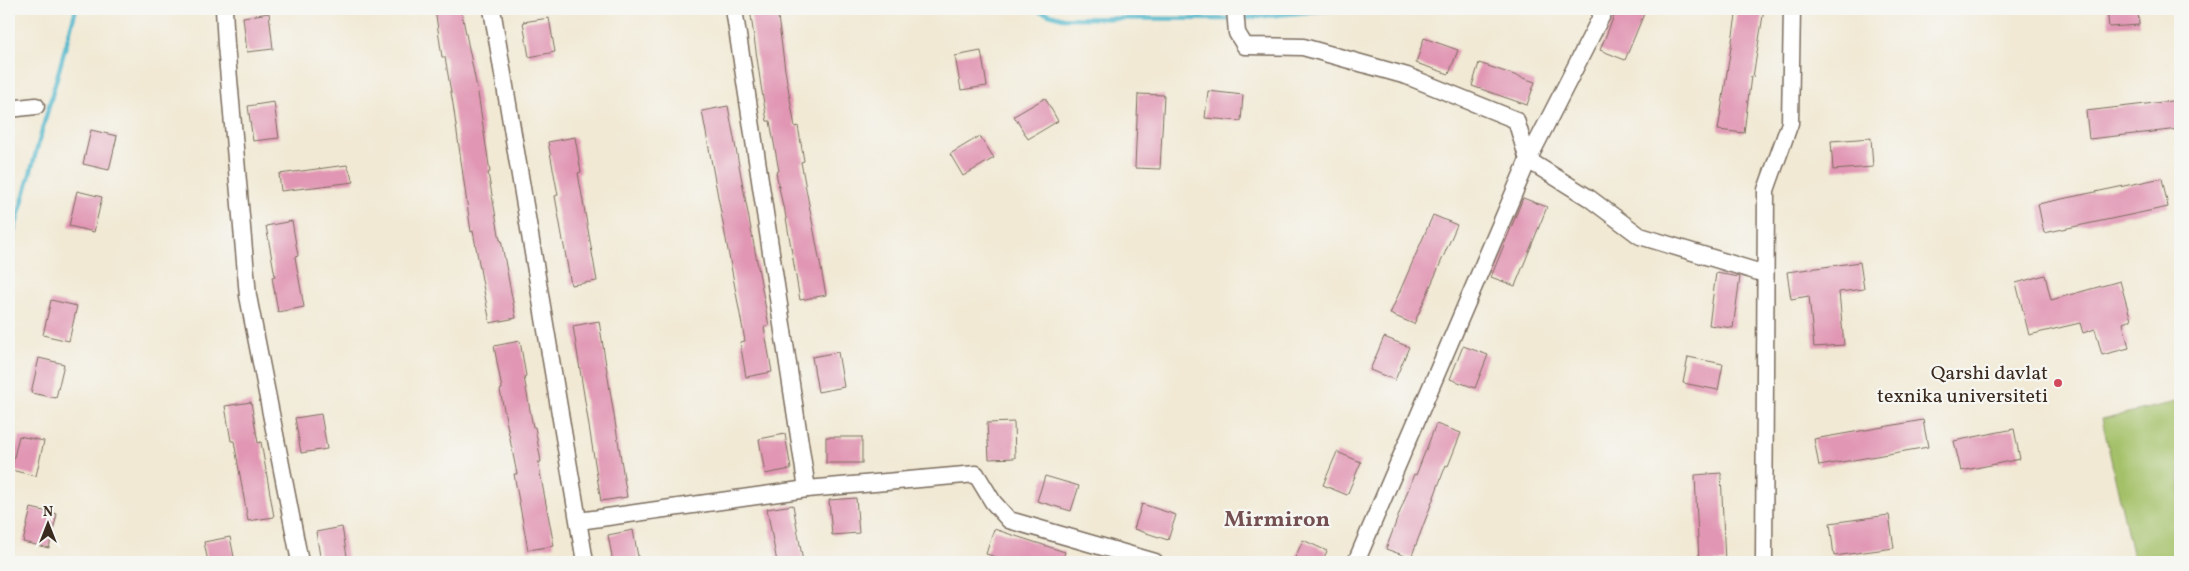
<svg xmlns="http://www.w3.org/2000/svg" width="2189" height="571" font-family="Vollkorn,serif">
<rect width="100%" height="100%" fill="#f6f6f2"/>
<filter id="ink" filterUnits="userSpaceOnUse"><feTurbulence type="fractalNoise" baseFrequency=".02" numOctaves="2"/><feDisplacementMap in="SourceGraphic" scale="10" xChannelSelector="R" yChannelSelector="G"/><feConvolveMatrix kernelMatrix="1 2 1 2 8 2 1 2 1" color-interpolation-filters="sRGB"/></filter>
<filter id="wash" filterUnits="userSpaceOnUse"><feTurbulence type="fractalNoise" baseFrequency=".0096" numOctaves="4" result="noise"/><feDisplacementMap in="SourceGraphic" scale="20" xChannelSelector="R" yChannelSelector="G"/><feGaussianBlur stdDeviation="1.12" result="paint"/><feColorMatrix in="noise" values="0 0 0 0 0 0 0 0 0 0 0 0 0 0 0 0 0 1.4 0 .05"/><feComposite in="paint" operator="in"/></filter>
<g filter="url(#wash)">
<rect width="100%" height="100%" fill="#f1e9d4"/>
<polygon fill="#a4c169" stroke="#707644" points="2180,401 2180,562 2134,562 2102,419"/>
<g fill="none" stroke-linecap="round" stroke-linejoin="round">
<g stroke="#4cb6ca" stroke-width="4.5">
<polyline points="1032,9 1063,18 1228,19"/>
<polyline points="1244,18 1340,9"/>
<polyline points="9,249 76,9"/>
</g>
</g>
<g id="blocks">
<g fill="#e196b3">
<polygon points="435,9 461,9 478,93 490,172 488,173 500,240 501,240 516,318 490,323 473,231 471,232 453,104 445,57 442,57"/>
<polygon points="750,9 777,9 785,70 795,127 798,126 804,161 801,162 826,295 800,300 784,206 783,207 776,172 779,171 770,121 767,121 761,86"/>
<polygon points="1617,9 1646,9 1625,60 1600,50"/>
<polygon points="1737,9 1764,9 1753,77 1751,76 1744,133 1718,130"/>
<polygon points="2107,9 2138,9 2139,25 2109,27"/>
<polygon points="269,13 273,49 247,52 243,17"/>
<polygon points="549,18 555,52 529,57 523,22"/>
<polygon points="1424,38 1458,50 1449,74 1416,63"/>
<polygon points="981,51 987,86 961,90 955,56"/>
<polygon points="1479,63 1535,82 1527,105 1472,86"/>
<polygon points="1208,91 1243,95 1241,121 1205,118"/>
<polygon points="1138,94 1164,95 1160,169 1135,168"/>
<polygon points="1045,98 1058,121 1028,139 1014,116"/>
<polygon points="2180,100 2180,129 2089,139 2086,111"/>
<polygon points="274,102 279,138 253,141 248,106"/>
<polygon points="728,106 769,326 764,327 772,372 746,377 740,342 745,341 702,111"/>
<polygon points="91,130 117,136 109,170 83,164"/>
<polygon points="980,136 994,158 963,176 950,154"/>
<polygon points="575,137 581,172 578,173 597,281 571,285 555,196 558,195 548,142"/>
<polygon points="1871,138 1873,167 1833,170 1831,141"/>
<polygon points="347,165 354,182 281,191 279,174"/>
<polygon points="2162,178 2168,207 2044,233 2038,204"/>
<polygon points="77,191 102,197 94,232 69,226"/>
<polygon points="1523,198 1547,207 1515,286 1491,277"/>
<polygon points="1433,215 1457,225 1414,324 1390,314"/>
<polygon points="292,221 298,256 295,257 304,307 278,312 272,277 275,276 266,226"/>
<polygon points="1860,262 1864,289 1839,292 1844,345 1814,347 1809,296 1791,299 1787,272"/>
<polygon points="1716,273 1740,277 1733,328 1709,325"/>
<polygon points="2045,275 2051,300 2120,281 2131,320 2123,323 2129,348 2102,355 2095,329 2083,333 2080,323 2029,335 2016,283"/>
<polygon points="51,300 77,306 69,341 43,335"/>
<polygon points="599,321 627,497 601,501 573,326"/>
<polygon points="1384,337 1409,347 1395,380 1370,370"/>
<polygon points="520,341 526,376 524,377 533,427 535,427 541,462 538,462 554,546 528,550 514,474 517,474 500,390 502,389 494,346"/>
<polygon points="1463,346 1488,355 1475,388 1450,379"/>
<polygon points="838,352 844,387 818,392 812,357"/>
<polygon points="1688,357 1723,364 1718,390 1683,383"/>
<polygon points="39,358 64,364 56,398 31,393"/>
<polygon points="251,402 258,443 261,442 274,517 248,521 234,441 231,441 225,406"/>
<polygon points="321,414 327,449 301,453 295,418"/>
<polygon points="1923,420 1928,447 1819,466 1814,439"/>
<polygon points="1014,422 1015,458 989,459 987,423"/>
<polygon points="1436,424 1461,433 1448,466 1446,465 1411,558 1386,549 1414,474 1416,475"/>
<polygon points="2014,429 2020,459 1961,471 1954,441"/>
<polygon points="785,434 791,469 765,474 759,439"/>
<polygon points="19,436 44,441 36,476 11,470"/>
<rect x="826" y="437" width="36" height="26"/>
<polygon points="1337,452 1361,462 1347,495 1323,485"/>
<polygon points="1721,473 1725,562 1699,562 1695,475"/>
<polygon points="1045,476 1079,486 1071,511 1037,501"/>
<polygon points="856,498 859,533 832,535 829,500"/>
<polygon points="1142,504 1176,515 1168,540 1134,529"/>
<polygon points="793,505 803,562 777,562 767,509"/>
<polygon points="31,508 57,514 49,548 23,542"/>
<polygon points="1889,515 1894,548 1834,556 1830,523"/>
<polygon points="342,527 348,562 321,562 316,532"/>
<polygon points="994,529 1065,552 1062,562 1013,562 986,554"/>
<polygon points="633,530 639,562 613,562 608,535"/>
<polygon points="230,537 235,562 208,562 204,542"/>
<polygon points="1303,540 1327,551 1322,562 1293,562"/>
</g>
</g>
</g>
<g filter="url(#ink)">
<use href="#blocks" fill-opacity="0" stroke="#7b6d5e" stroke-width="1"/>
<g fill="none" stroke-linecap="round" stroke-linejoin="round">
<defs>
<g id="minor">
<polyline points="224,9 226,45 248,296 300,562"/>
<polyline points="492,9 585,562"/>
<polyline points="734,9 807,489"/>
<polyline points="1235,9 1237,33 1245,46 1303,47 1407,76 1516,120 1528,160 1589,198 1640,236 1765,274"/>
<polyline points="9,109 36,106"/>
<polyline points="579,521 807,489 976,474 993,502 1009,520 1155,562"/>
<polyline points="1356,562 1528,160 1605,9"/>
<polyline points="1764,562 1766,190 1790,123 1792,9"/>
</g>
</defs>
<use href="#minor" stroke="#7b6d5e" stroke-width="19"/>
<use href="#minor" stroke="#fff" stroke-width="16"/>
</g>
</g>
<circle fill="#d1495b" stroke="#f6f6f2" stroke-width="2" cx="2058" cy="383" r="5"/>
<g text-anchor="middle" stroke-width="4.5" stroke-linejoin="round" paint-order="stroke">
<g font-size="20" fill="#3b2a1e" stroke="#f6f6f2" text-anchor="end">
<text x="2048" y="379">Qarshi davlat<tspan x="2048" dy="23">texnika universiteti</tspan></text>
</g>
<g font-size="22" font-weight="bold" fill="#755052" stroke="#f6f6f2">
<text x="1277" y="526">Mirmiron</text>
</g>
</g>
<rect width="2189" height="571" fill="none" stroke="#f6f6f2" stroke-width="30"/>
<g transform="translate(48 524)" stroke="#f6f6f2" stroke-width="4" paint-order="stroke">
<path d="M0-4L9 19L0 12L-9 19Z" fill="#3b2a1e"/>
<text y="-8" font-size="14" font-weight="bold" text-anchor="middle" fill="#3b2a1e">N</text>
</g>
</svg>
